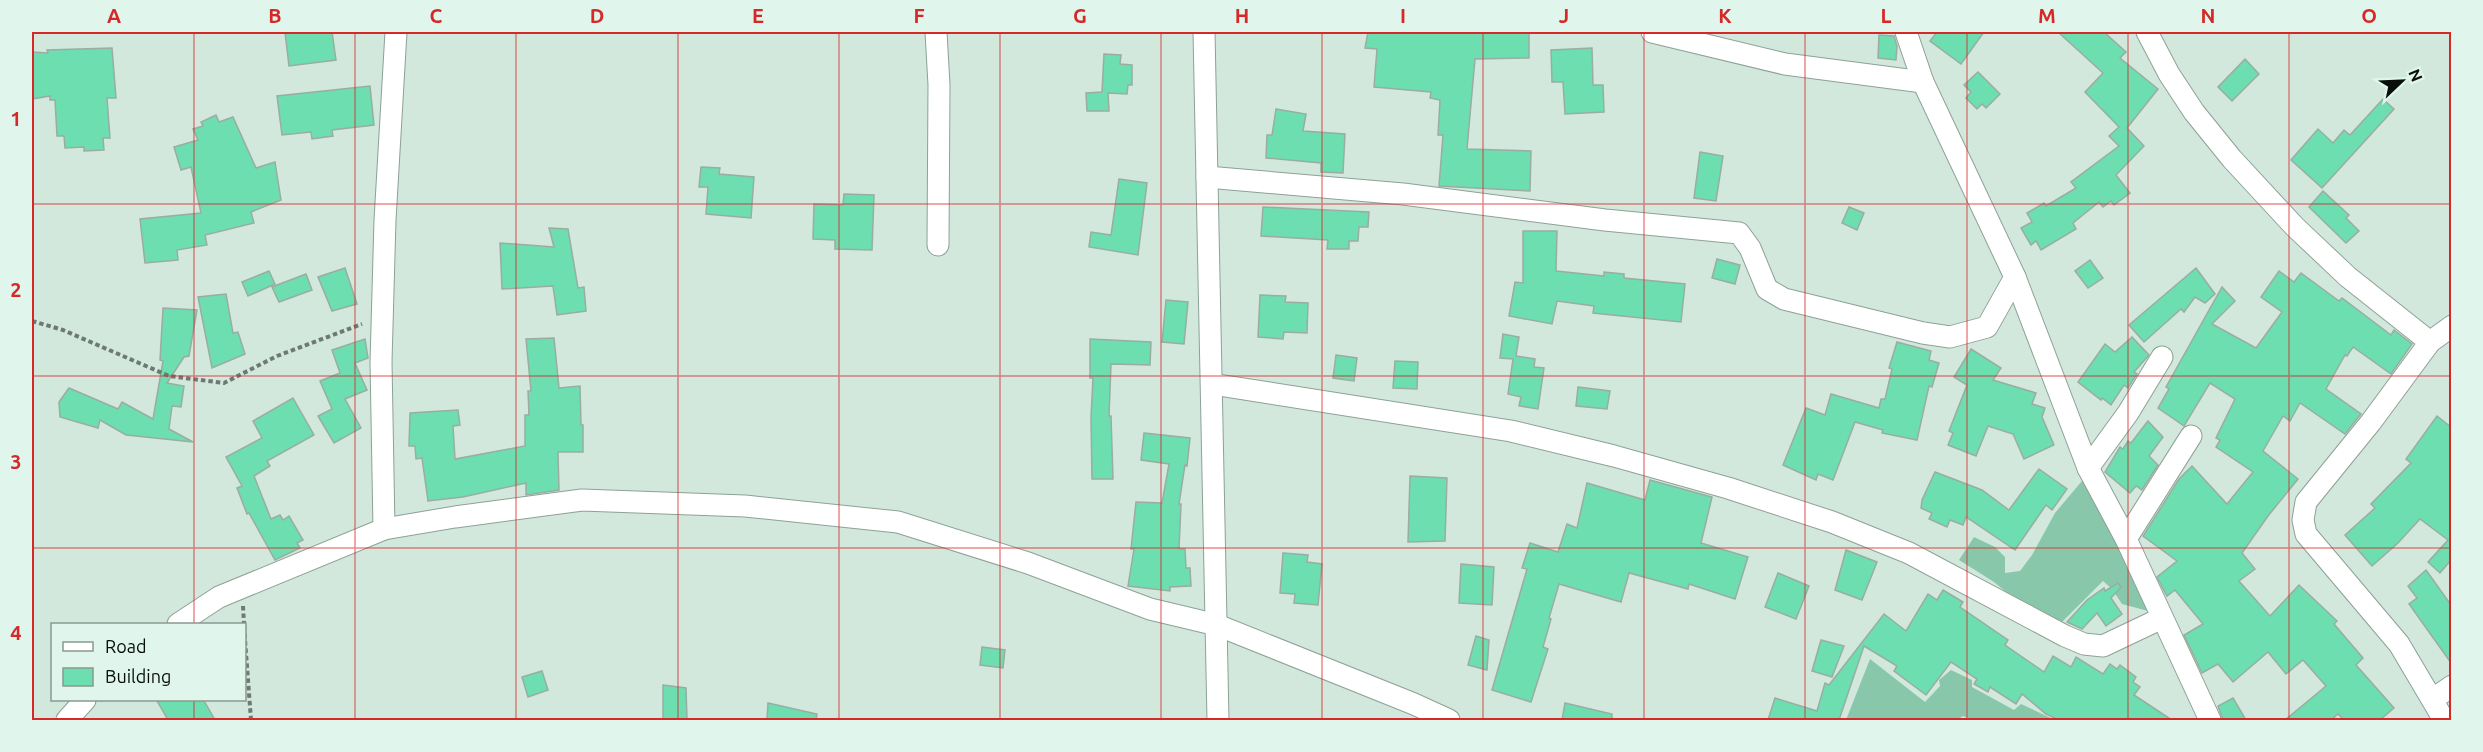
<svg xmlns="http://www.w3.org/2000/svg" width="2483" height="752" font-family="Ubuntu,sans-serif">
<rect width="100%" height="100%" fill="#d3e8dd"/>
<g fill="#88c7aa">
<polygon points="2087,475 2136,579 2148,611 2122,604 2112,589 2103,581 2062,622 2023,606 1994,582 1959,560 1974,537 1995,547 2005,557 2005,573 2020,571 2032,555 2055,513"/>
<polygon points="1870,659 1925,702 1940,686 1939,680 1951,670 1972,680 1972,687 2014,710 2021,704 2055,720 1972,720 1963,716 1957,720 1846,720"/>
</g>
<g fill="#6cdeaf" stroke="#99ada3" stroke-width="1.5">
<polygon points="285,32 332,32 336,60 289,66"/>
<polygon points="1368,32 1529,32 1529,58 1475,59 1467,149 1531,151 1530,191 1439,186 1443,135 1438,135 1440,100 1430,98 1431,92 1374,87 1377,49 1365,48"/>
<polygon points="1937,32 1984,32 1961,64 1930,41"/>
<polygon points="2058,32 2104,32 2126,52 2120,58 2158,89 2127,128 2144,146 2116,175 2130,193 2114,205 2111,201 2103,207 2099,202 2073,223 2076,229 2041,250 2036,241 2031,245 2021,228 2032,222 2027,213 2044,203 2046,206 2076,188 2071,182 2119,146 2109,136 2119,127 2085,92 2103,73"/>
<polygon points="1879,35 1894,36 1897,46 1896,60 1878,58"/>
<polygon points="112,48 116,98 107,98 110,138 103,138 104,150 84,151 84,147 65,148 64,136 57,136 55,100 50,100 50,96 32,99 32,52 48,53 47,50"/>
<polygon points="1592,48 1593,85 1603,85 1604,112 1565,114 1563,82 1552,82 1551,50"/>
<polygon points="1104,54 1121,55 1120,64 1132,65 1132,85 1128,85 1127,94 1108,93 1109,111 1087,111 1086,93 1102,92"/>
<polygon points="2245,59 2259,74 2232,101 2218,87"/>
<polygon points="1978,72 2000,94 1986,108 1982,104 1977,109 1966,98 1971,92 1964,85"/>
<polygon points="370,86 374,125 332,130 333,136 312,139 311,132 282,135 277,96"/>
<polygon points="2383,99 2394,109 2322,188 2291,160 2318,129 2333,143 2344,130 2350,135"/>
<polygon points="1276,109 1306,114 1303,131 1345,134 1343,173 1321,172 1321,163 1266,158 1267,135 1272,135"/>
<polygon points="216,115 219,122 233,117 256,168 275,162 281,200 251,212 254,223 205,235 207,245 177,250 178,260 145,263 140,219 201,213 191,167 181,170 174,147 198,140 193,129 203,126 201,122"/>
<polygon points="1700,152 1723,156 1716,201 1694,198"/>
<polygon points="701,167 720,168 719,174 754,177 751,218 706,214 708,187 699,187"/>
<polygon points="1119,179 1147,183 1138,255 1089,247 1091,232 1111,235"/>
<polygon points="2323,191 2349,215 2346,218 2359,231 2346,243 2309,207"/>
<polygon points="844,194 874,195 872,250 835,249 835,240 813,239 814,204 843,205"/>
<polygon points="1263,207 1369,212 1368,227 1359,227 1358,241 1349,241 1349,249 1327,249 1328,240 1261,236"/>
<polygon points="1849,207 1864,213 1857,230 1842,223"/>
<polygon points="549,228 568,229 578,288 584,287 586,311 557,315 553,286 502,289 500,243 554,247"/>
<polygon points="1523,231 1557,231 1556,271 1604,276 1604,272 1624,274 1624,278 1685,284 1681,322 1593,313 1594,306 1557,301 1552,324 1509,316 1515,282 1523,283"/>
<polygon points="1717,259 1740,265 1735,284 1712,278"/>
<polygon points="2090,260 2103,278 2088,288 2075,271"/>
<polygon points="345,268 357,304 332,311 318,277"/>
<polygon points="2196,268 2215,294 2205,303 2195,297 2184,312 2181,309 2144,342 2129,325"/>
<polygon points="269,271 275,284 248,296 242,282"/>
<polygon points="2279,271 2294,282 2301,273 2339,301 2342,298 2391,335 2394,330 2412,344 2391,374 2353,347 2347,356 2345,355 2326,389 2361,414 2345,434 2300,403 2290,421 2283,416 2263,451 2298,479 2268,516 2242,553 2255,569 2239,581 2270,616 2299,585 2337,621 2334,624 2363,658 2356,665 2394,708 2380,720 2344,720 2338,714 2331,720 2285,720 2326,686 2303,660 2286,674 2268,652 2233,682 2218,664 2202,673 2184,635 2203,624 2175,590 2167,596 2157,577 2177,561 2143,536 2179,479 2192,466 2227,504 2253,472 2216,447 2220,440 2216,438 2235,399 2210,383 2184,426 2158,408 2169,389 2166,387 2222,287 2235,301 2212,324 2256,348 2282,312 2261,297"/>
<polygon points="306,274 312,290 279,302 272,287"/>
<polygon points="226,294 233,333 238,332 245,354 212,368 198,297"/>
<polygon points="1260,295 1286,296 1285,302 1308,303 1307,333 1284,332 1283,339 1258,337"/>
<polygon points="1166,300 1188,302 1184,344 1162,342"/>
<polygon points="163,308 197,310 189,356 184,357 167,383 184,386 181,407 172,406 169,429 193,442 126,435 100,420 98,428 60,417 59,402 69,388 118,409 122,402 153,419 163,361 160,360"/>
<polygon points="1503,334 1519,337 1516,356 1535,359 1534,367 1544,368 1538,409 1519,406 1521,397 1508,394 1513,359 1500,358"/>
<polygon points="2132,337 2149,355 2134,372 2137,374 2128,388 2124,385 2111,405 2102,398 2101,400 2078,382 2105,344 2115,352"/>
<polygon points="554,338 559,388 580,386 581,425 583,425 583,452 558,452 559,490 526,495 526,483 463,497 428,501 422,458 416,459 415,446 409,446 410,413 458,410 460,425 453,426 455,459 525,446 525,415 529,415 528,391 531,391 526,339"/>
<polygon points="365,339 368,358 355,363 367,390 345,399 361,428 334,443 318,416 332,409 320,381 340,373 332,350"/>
<polygon points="1090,339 1151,342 1150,365 1111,364 1109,416 1111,416 1113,479 1092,479 1091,417 1093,378 1090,378"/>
<polygon points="1897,342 1931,351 1929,360 1939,363 1932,387 1929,386 1917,440 1882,433 1883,430 1855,422 1833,480 1818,474 1816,480 1783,465 1806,408 1825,415 1831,394 1879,408 1881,399 1885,399 1892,369 1889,368"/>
<polygon points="1971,349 2001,368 1993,380 2036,393 2032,404 2045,408 2042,417 2054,445 2024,459 2013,434 1988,426 1976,456 1948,445 1953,433 1949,431 1967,385 1954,377"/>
<polygon points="1336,355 1357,358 1354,381 1333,378"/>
<polygon points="1395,361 1418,362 1417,389 1393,388"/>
<polygon points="1578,387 1610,391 1607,409 1576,406"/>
<polygon points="293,398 314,435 267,461 270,466 254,476 271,519 280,515 283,520 289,516 303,540 297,543 300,548 275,560 249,513 247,514 237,488 242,486 226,457 262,438 253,421"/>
<polygon points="2437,416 2451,427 2451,560 2440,573 2428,562 2448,540 2420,519 2398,543 2372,566 2345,535 2375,508 2371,504 2411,463 2406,459"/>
<polygon points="2148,421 2163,437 2149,456 2158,465 2142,490 2136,486 2130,493 2105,472 2120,447 2123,449 2128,441 2131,443"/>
<polygon points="1144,433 1190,438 1187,466 1185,465 1179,504 1181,504 1179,549 1185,549 1186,568 1190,568 1191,586 1170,587 1170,591 1128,586 1134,549 1131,549 1136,502 1162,503 1169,464 1141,460"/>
<polygon points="2039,469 2067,489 2052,510 2046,505 2015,550 1966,517 1963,525 1950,520 1947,527 1929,519 1932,513 1921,508 1922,500 1935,472 1982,490 2009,510"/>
<polygon points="1410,476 1447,478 1445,541 1408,542"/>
<polygon points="1650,480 1712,497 1701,543 1748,557 1735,599 1689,584 1688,589 1629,573 1621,602 1559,584 1549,618 1551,619 1543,647 1548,649 1531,702 1492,690 1527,569 1522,568 1530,543 1558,552 1567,524 1577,528 1587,483 1645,500"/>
<polygon points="1846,550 1877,562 1862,600 1835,590"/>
<polygon points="1283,553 1308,555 1307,562 1322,564 1318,605 1294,603 1295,594 1280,593"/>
<polygon points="1461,564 1494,567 1492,605 1459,603"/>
<polygon points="2426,570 2451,605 2451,663 2409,604 2417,598 2408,586"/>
<polygon points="1778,573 1809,586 1796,619 1765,607"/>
<polygon points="2118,583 2121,587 2111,598 2122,614 2106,626 2097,613 2082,629 2067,622 2087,600 2104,588 2105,591"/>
<polygon points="1943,590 1963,602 1960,607 2008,640 2005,645 2044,672 2053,656 2071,667 2076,657 2103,674 2110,664 2117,669 2120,665 2136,677 2133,682 2140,687 2134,695 2172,720 2059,720 2046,714 2022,694 2016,704 1990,687 1988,692 1974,684 1977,679 1951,662 1926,695 1894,671 1897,666 1864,646 1839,720 1768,720 1775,698 1817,711 1825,683 1829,685 1884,614 1906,631 1928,594 1937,600"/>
<polygon points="1476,636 1489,640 1487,670 1468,665"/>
<polygon points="1821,640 1844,646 1832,677 1812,671"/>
<polygon points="982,647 1005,650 1003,668 980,665"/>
<polygon points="542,671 548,690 528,697 522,677"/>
<polygon points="663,685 686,688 687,720 663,720"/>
<polygon points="2233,698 2246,720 2223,720 2218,706"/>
<polygon points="156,699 203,699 215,720 168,720"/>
<polygon points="768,703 817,714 816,720 767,720"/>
<polygon points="1565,703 1612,714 1612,720 1562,720"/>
</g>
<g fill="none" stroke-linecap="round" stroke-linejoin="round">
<defs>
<g id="street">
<polyline points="936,32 939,85 938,245"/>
<polyline points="1204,32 1218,720"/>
<polyline points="1652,32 1785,64 1923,82"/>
<polyline points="1906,32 1923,82 2015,277 2088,468 2126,539 2210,720"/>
<polyline points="2147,32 2169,74 2194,112 2232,159 2295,227 2348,277 2430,342"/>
<polyline points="1207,177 1403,194 1605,220 1739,233 1750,248 1767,289 1784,299 1923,333 1950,337 1987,327 2015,277"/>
<polyline points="1212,384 1511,431 1614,456 1728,488 1832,522 1909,553 2065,636 2084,644 2103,646 2162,618"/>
<polyline points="2088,468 2128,413 2162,357"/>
<polyline points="384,529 381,362 385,220 396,32"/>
<polyline points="2126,539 2191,436"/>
<polyline points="178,624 219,597 384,529 455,517 582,500 745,506 898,522 1028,563 1150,609 1217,625 1414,704 1449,720"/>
<polyline points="2433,699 2452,686"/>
<polyline points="67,720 85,700"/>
<polyline points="2444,720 2399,644 2306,534 2303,520 2306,502 2371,422 2430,342 2452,326"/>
</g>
</defs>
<use href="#street" stroke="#8da197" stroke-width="23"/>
<g stroke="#6c7a73" stroke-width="4" stroke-dasharray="4.5 3" stroke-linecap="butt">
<polyline points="32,321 63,330 169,376 224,383 277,356 362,324"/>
<polyline points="243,606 244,624"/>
<polyline points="244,626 251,720"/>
</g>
<use href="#street" stroke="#fff" stroke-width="21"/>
</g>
<path fill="none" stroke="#d62828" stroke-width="1.5" stroke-opacity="0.55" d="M194 32V624M355 32V720M516 32V720M678 32V720M839 32V720M1000 32V720M1161 32V720M1322 32V720M1483 32V720M1644 32V720M1805 32V720M1967 32V720M2128 32V720M2289 32V720M32 204H2452M32 376H2452M32 548H2452M194 700V720"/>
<rect width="2483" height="752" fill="none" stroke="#e0f5eb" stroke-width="66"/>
<rect x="51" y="623" width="195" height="78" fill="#e0f5eb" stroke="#899991" stroke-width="1.5"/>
<rect x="63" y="642" width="30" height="9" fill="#ffffff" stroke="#899991" stroke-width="1.5"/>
<text x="105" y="653" font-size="18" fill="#070e0b">Road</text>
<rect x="63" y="668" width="30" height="18" fill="#6cdeaf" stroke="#899991" stroke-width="1.5"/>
<text x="105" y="683" font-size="18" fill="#070e0b">Building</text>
<g transform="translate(2402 81) rotate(67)" stroke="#e0f5eb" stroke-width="4.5" paint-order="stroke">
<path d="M0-4.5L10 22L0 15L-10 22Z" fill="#070e0b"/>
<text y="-9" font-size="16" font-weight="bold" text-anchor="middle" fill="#070e0b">N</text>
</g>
<rect x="33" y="33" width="2417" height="686" fill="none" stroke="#d62828" stroke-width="2"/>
<g font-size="20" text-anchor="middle" font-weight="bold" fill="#d62828">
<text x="114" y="23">A</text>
<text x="275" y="23">B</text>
<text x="436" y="23">C</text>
<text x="597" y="23">D</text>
<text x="758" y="23">E</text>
<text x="919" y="23">F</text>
<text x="1080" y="23">G</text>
<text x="1242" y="23">H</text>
<text x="1403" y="23">I</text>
<text x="1564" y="23">J</text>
<text x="1725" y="23">K</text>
<text x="1886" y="23">L</text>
<text x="2047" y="23">M</text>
<text x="2208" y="23">N</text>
<text x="2369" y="23">O</text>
<text x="16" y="126">1</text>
<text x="16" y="297">2</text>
<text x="16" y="469">3</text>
<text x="16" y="640">4</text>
</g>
</svg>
